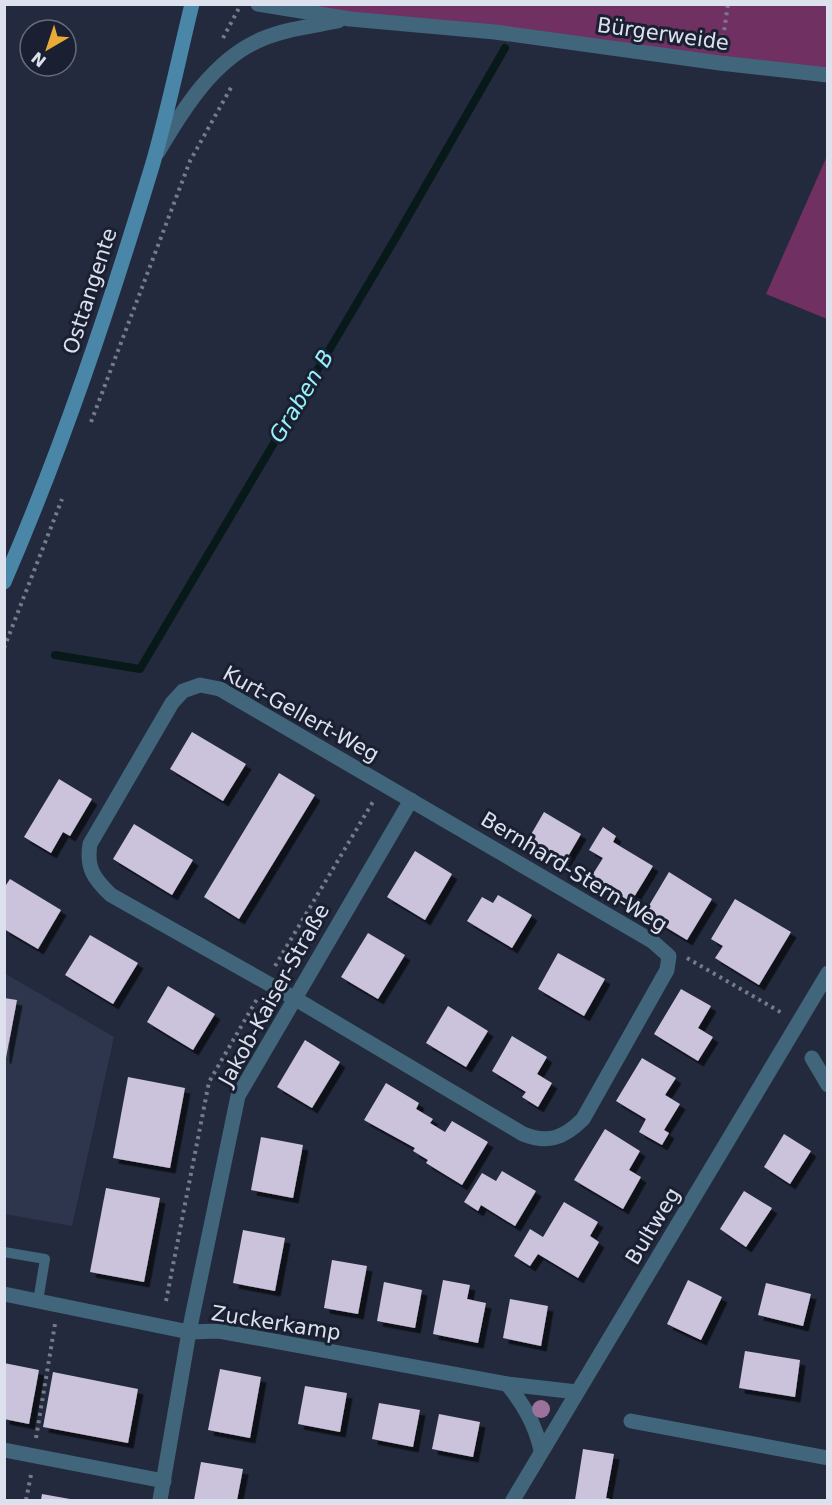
<svg xmlns="http://www.w3.org/2000/svg" width="832" height="1505" font-family="'DejaVu Sans',sans-serif">
<defs>
<filter id="shadow"><feDropShadow dx="5.5" dy="5.5" stdDeviation="0" flood-color="#0009"/></filter>
</defs>
<rect width="100%" height="100%" fill="#232a3d"/>
<polygon fill="#2d364d" points="4,973 114,1037 72,1226 5,1214"/>
<g fill="#703062">
<polygon points="258,5 827,5 827,75"/>
<polygon points="827,156 827,319 766,294"/>
</g>
<g fill="none" stroke-linecap="round" stroke-linejoin="round">
<polyline stroke="#08191a" stroke-width="8" points="55,655 140,669 395,239 505,48"/>
</g>
<g fill="#cbc2db" filter="url(#shadow)">
<polygon points="192,732 246,764 223,801 170,769"/>
<polygon points="279,773 315,795 239,919 204,897"/>
<polygon points="59,779 92,799 70,836 63,832 51,853 24,837"/>
<polygon points="544,812 581,834 563,865 526,843"/>
<polygon points="134,824 193,860 172,895 113,859"/>
<polygon points="603,827 616,836 613,842 653,866 631,902 591,877 603,858 589,850"/>
<polygon points="415,851 452,874 425,920 387,897"/>
<polygon points="669,872 712,899 687,940 644,914"/>
<polygon points="10,879 61,910 38,949 4,929 4,888"/>
<polygon points="498,895 532,915 512,948 467,921 482,897 493,903"/>
<polygon points="735,899 791,932 759,985 715,958 723,946 711,939"/>
<polygon points="368,933 405,955 378,999 341,977"/>
<polygon points="90,935 138,963 113,1004 65,975"/>
<polygon points="558,953 605,979 584,1016 538,989"/>
<polygon points="168,986 215,1014 193,1050 147,1022"/>
<polygon points="681,989 711,1006 698,1028 713,1037 698,1061 654,1034"/>
<polygon points="4,998 17,1000 6,1058 4,1058"/>
<polygon points="448,1006 488,1031 466,1067 426,1043"/>
<polygon points="512,1036 547,1057 537,1074 552,1083 538,1107 522,1097 526,1092 492,1071"/>
<polygon points="305,1040 340,1062 312,1108 277,1087"/>
<polygon points="642,1058 676,1078 665,1095 680,1104 664,1130 669,1133 662,1145 639,1132 646,1119 616,1101"/>
<polygon points="128,1077 185,1088 170,1168 113,1158"/>
<polygon points="386,1083 419,1103 416,1109 433,1119 430,1123 445,1132 452,1121 488,1142 462,1185 426,1163 428,1160 413,1151 415,1148 364,1120"/>
<polygon points="605,1129 640,1151 629,1170 641,1177 623,1209 574,1180"/>
<polygon points="784,1134 811,1151 790,1184 764,1167"/>
<polygon points="261,1137 303,1145 293,1198 251,1190"/>
<polygon points="502,1171 536,1191 515,1226 481,1205 478,1211 464,1202 482,1173 496,1181"/>
<polygon points="106,1188 160,1198 144,1282 90,1272"/>
<polygon points="744,1191 772,1208 746,1247 720,1229"/>
<polygon points="564,1202 598,1222 590,1236 599,1242 578,1278 538,1254 530,1266 514,1256 530,1229 543,1237"/>
<polygon points="243,1230 285,1238 275,1291 233,1283"/>
<polygon points="332,1260 367,1266 358,1314 324,1308"/>
<polygon points="443,1280 470,1285 467,1299 486,1303 478,1343 433,1334"/>
<polygon points="688,1280 722,1297 701,1340 667,1324"/>
<polygon points="384,1282 422,1290 415,1328 377,1321"/>
<polygon points="766,1283 811,1294 803,1326 758,1315"/>
<polygon points="510,1299 548,1306 541,1346 503,1338"/>
<polygon points="745,1351 800,1360 795,1397 739,1388"/>
<polygon points="4,1363 39,1370 29,1424 4,1419"/>
<polygon points="220,1369 261,1377 250,1438 208,1430"/>
<polygon points="53,1372 138,1389 128,1443 43,1427"/>
<polygon points="305,1386 347,1393 340,1432 298,1424"/>
<polygon points="379,1403 420,1410 413,1447 372,1439"/>
<polygon points="439,1414 480,1422 473,1457 432,1449"/>
<polygon points="583,1449 614,1454 606,1498 614,1500 575,1500"/>
<polygon points="201,1462 243,1469 237,1500 194,1500"/>
<polygon points="42,1494 70,1499 69,1500 41,1500"/>
</g>
<g fill="none" stroke-linecap="round" stroke-linejoin="round">
<g stroke="#757b8b" stroke-width="4" stroke-dasharray="3 4.5" stroke-linecap="butt">
<polyline points="223,38 239,8"/>
<polyline points="722,45 728,4"/>
<polyline points="91,422 190,161 233,84"/>
<polyline points="4,648 62,499"/>
<polyline points="687,958 782,1013"/>
<polyline points="275,966 374,800"/>
<polyline points="166,1301 209,1082 257,999"/>
<polyline points="36,1438 55,1324"/>
<polyline points="26,1500 31,1475"/>
</g>
<polyline stroke="#41657a" stroke-width="10" points="4,1252 45,1259 38,1301"/>
<g stroke="#41657a" stroke-width="15">
<polyline points="258,4 350,19 495,32 720,63 828,75"/>
<path d="M158 152C183 109 214 59 262 39 286 29 312 26 338 21"/>
<path d="M200 685 220 689 652 941 669 956 667 970 583 1119C564 1138 548 1144 523 1134L294 998 111 895C94 879 86 868 90 844L172 703 183 691Z"/>
<polyline points="812,1058 828,1085"/>
<polyline points="4,1294 189,1332 219,1331 507,1384 577,1392"/>
<path d="M507 1384C524 1405 535 1424 541 1450"/>
<polyline points="631,1421 828,1458"/>
<polyline points="4,1450 164,1481"/>
<polyline points="160,1500 189,1332 238,1096 411,800"/>
<polyline points="513,1500 828,973"/>
</g>
<path stroke="#4a86a7" stroke-width="15" d="M4 582C63 446 110 305 153 163 168 111 179 57 192 4"/>
</g>
<circle fill="#9b729b" cx="541" cy="1409" r="9"/>
<g text-anchor="middle" stroke-width="6" stroke-linejoin="round" paint-order="stroke">
<g font-size="21" fill="#dce1ed" stroke="#1a2032">
<text transform="translate(663 34) rotate(8)" y="7">Bürgerweide</text>
<text transform="translate(90 291) rotate(-72)" y="7">Osttangente</text>
<text transform="translate(301 714) rotate(29)" y="7">Kurt-Gellert-Weg</text>
<text transform="translate(574 872) rotate(31)" y="7">Bernhard-Stern-Weg</text>
<text transform="translate(274 995) rotate(-61)" y="7">Jakob-Kaiser-Straße</text>
<text transform="translate(653 1226) rotate(-59)" y="7">Bultweg</text>
<text transform="translate(276 1323) rotate(9)" y="7">Zuckerkamp</text>
</g>
<g font-size="22" font-style="italic" fill="#96f3f9" stroke="#1a2032">
<text transform="translate(301 396) rotate(-59)" y="8">Graben B</text>
</g>
</g>
<rect width="832" height="1505" fill="none" stroke="#dce1ed" stroke-width="12"/>
<g transform="translate(48 48) rotate(219)"><circle r="28" fill="#1a2032" stroke="#686d7d" stroke-width="1.5"/>
<path d="M0-4.5L10 22L0 15L-10 22Z" fill="#e9aa38"/>
<text y="-9" font-size="16" font-weight="bold" text-anchor="middle" fill="#dce1ed">N</text>
</g>
</svg>
